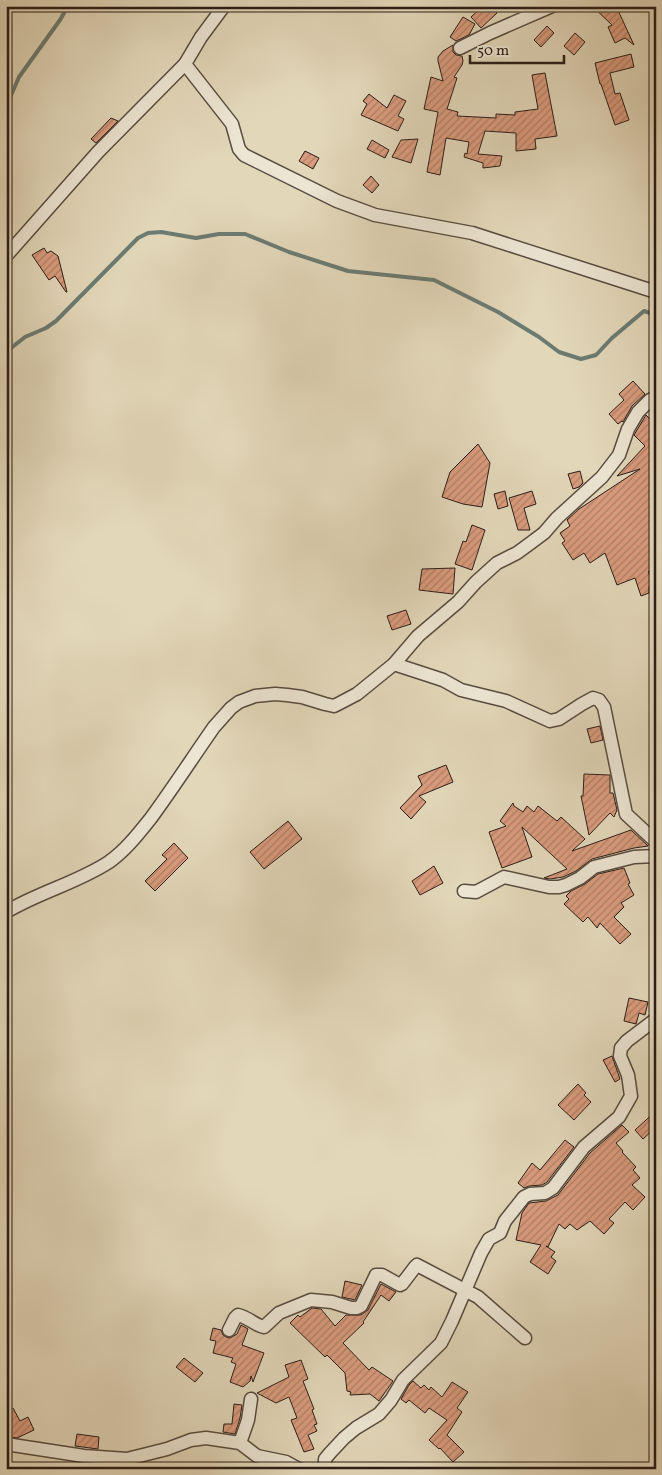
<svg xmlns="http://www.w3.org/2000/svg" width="662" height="1475" font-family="Vollkorn,serif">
<defs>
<pattern id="building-hatch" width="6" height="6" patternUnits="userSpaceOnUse" patternTransform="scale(1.25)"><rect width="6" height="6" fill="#da9c7e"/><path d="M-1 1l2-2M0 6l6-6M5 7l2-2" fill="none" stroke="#b17f66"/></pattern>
</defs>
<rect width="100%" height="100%" fill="#e2d7b9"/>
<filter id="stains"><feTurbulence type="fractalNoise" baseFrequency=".004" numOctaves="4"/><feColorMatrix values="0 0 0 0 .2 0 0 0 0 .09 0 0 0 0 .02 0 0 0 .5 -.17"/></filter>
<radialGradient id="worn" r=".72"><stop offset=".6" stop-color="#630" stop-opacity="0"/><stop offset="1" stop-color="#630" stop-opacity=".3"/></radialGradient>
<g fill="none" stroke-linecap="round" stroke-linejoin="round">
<g stroke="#6b7b72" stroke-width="4">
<polyline points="6,107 19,77 60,20 68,6"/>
<polyline points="6,352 25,337 46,328 56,321 138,238 148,233 161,232 196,238 219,234 245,234 289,252 348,271 434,280 498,312 539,337 559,352 581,359 596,355 612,338 644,311 656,315"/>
</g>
</g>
<g fill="url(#building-hatch)" stroke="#2b1d17">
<polygon points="483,6 491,6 497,13 481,28 471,17"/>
<polygon points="592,6 616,6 634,45 625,38 615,43 608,27 612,25"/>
<polygon points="463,17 475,24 469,35 456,41 450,37"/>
<polygon points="547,26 554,33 541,47 534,40"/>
<polygon points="575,33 585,42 574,55 564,46"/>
<polygon points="453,45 453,52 456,55 462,56 463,61 462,65 454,77 457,78 447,109 458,112 457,116 496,118 496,114 515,115 515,112 538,109 532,75 545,73 557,136 535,139 536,149 516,151 516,133 485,131 478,154 502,156 500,166 483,168 483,163 464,157 465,153 467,154 469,142 446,138 440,175 427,172 438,112 424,109 431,77 443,81 438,61 438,57 443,51"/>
<polygon points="631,54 634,67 610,73 615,94 620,93 629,120 615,125 601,84 600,84 595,63"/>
<polygon points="369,94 387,108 394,95 406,101 398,116 404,119 398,131 361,115 367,104 363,101"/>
<polygon points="111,118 118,121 96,143 91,139"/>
<polygon points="418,139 411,163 392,157 401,140"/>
<polygon points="372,140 389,150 385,158 367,149"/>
<polygon points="305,151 319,158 313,169 299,161"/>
<polygon points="371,176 379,185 372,193 363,185"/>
<polygon points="44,248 47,253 51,251 58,256 67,292 66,292 55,276 49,280 32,255"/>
<polygon points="633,381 645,394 632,406 623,422 622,421 618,424 609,414 624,400 619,394"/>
<polygon points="646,415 656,425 656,568 648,572 655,582 649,587 649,593 641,596 635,578 617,585 605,553 590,563 584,553 573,560 562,543 565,541 560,533 570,526 567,520 579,509 640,469 617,476 645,446 634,435"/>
<polygon points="478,444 490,463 482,507 463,504 442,497 450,472"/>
<polygon points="580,471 583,483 579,487 573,489 568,474"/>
<polygon points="505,491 508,506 498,509 494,494"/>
<polygon points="532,491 536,504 524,508 530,530 518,530 509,498"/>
<polygon points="472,525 485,530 472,570 455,564 463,541 466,542"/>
<polygon points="455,568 453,594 419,590 422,569"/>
<polygon points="406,610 411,624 392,630 387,616"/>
<polygon points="600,726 603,740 591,743 587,729"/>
<polygon points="446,765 453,782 419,796 426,802 411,819 400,808 422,785 418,776"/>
<polygon points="584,774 610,775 610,793 613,793 617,810 614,817 610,813 589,835 581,796 583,796"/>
<polygon points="513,803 514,806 523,812 527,806 534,812 538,806 557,821 561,817 585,839 572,851 631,830 648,846 634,848 592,859 576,871 563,877 550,879 544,878 567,869 522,827 532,857 502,868 489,832 506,826 500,821"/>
<polygon points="288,821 302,839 264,869 250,852"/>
<polygon points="174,843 188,858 155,891 145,881 167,859 162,855"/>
<polygon points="434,866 443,883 420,895 412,881"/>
<polygon points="624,868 630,883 628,884 634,895 621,903 624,907 614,917 631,934 620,944 600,923 597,928 588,917 583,922 564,904 569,899 566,896 571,891 585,884 598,874"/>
<polygon points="629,998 648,1002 645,1015 639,1013 636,1024 624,1021"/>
<polygon points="612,1056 620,1079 615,1082 603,1060"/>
<polygon points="578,1084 586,1093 584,1095 591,1102 574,1120 558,1105"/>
<polygon points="656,1111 656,1127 643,1139 635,1130"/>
<polygon points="622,1125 629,1132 616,1143 623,1151 622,1152 636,1167 633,1170 640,1178 632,1185 645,1197 633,1210 625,1202 609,1219 614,1223 604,1234 590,1221 577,1230 570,1224 565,1229 559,1224 548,1247 546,1246 555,1252 551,1257 556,1261 548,1274 530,1262 541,1245 516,1240 522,1213 529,1203 546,1201 558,1195 590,1153"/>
<polygon points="565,1140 574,1147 547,1182 542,1185 529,1186 524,1188 518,1183 532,1163 540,1170"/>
<polygon points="345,1281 362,1285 355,1300 342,1297"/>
<polygon points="381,1284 396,1292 389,1301 381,1295 363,1322 364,1323 343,1343 369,1370 372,1367 393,1381 379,1401 370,1394 350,1395 351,1392 347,1391 345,1373 327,1355 325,1357 290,1323 298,1315 300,1317 312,1308 321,1309 335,1326 346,1315 361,1315 368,1310"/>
<polygon points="241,1325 248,1329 242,1345 264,1353 253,1382 251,1376 250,1381 243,1387 230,1382 236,1364 231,1362 233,1358 213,1353 216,1341 210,1340 213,1328 221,1330 223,1335 226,1337 230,1338 237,1334"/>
<polygon points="184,1358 203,1373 195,1382 176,1367"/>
<polygon points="301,1360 308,1379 303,1381 314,1409 312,1410 317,1424 314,1425 317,1431 308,1435 314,1449 304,1452 291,1420 297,1418 289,1397 276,1403 257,1393 289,1377 285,1365"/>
<polygon points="413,1381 421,1388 424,1385 429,1390 431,1387 442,1397 452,1382 468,1392 457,1408 462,1412 447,1435 464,1452 453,1462 440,1448 439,1449 429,1440 447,1420 429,1408 425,1413 409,1400 406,1403 401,1399 409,1385"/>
<polygon points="234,1404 242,1405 240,1418 235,1434 223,1432 224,1424 232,1424"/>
<polygon points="13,1408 20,1421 28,1417 34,1430 17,1438 6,1436 6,1412"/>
<polygon points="77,1434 99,1437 98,1449 75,1446"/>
</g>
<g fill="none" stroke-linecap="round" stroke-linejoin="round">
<defs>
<g id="minor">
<polyline points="460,48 490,33 552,6"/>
<polyline points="185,64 232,124 239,149 244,155 337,201 375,215 472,233 656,292"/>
<polyline points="6,256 98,152 185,64 201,37 224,6"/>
<polyline points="394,664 443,680 461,690 506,701 550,721 559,719 582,704 593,698 599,700 604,707 626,814 656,842"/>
<polyline points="464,891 476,892 504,877 549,887 559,887 566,885 580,878 594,867 634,857 656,856"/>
<path d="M6 912C39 892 77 883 109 862 126 850 138 834 151 818 173 788 193 757 214 727L231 708 239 702 255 696 275 694 287 695 302 697 325 704 334 706 338 704 357 694 394 664 418 636 458 602 476 582 497 563 517 553 532 542 544 533 557 518 602 477 619 455 628 429 638 412 650 400 656 397"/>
<path d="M229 1330 235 1318 238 1315C248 1317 256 1326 264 1327L279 1313 311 1300 332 1302 351 1308H357L361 1306 376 1275H382L400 1285 402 1284 415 1267 417 1265 478 1297 525 1338"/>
<polyline points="240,1443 248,1420 251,1399"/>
<polyline points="6,1444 84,1456 127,1459 167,1449 191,1440 206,1438 240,1443 257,1456 286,1462 299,1469"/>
<polyline points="325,1469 325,1459 330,1453 344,1438 356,1428 379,1414 391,1400 403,1380 441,1343 452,1321 481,1253 489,1239 500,1233 505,1221 524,1197 530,1194 545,1193 553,1188 584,1147 619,1117 631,1096 628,1075 620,1056 621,1048 627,1041 656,1019"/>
</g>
</defs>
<use href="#minor" stroke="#594c40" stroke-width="15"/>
<use href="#minor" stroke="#ece5d2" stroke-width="12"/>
</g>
<rect width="662" height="1475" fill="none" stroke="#e2d7b9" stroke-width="25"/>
<rect x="8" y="8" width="647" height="1460" fill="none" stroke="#2b1d17" stroke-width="2.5"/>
<rect x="12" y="12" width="637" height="1450" fill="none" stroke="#2b1d17"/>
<path d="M470 55v8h94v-8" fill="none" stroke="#2b1d17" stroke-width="2.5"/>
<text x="477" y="55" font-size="15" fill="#2b1d17" stroke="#ece5d2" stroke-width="4" paint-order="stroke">50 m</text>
<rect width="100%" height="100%" filter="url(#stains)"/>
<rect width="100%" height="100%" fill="url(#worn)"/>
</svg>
